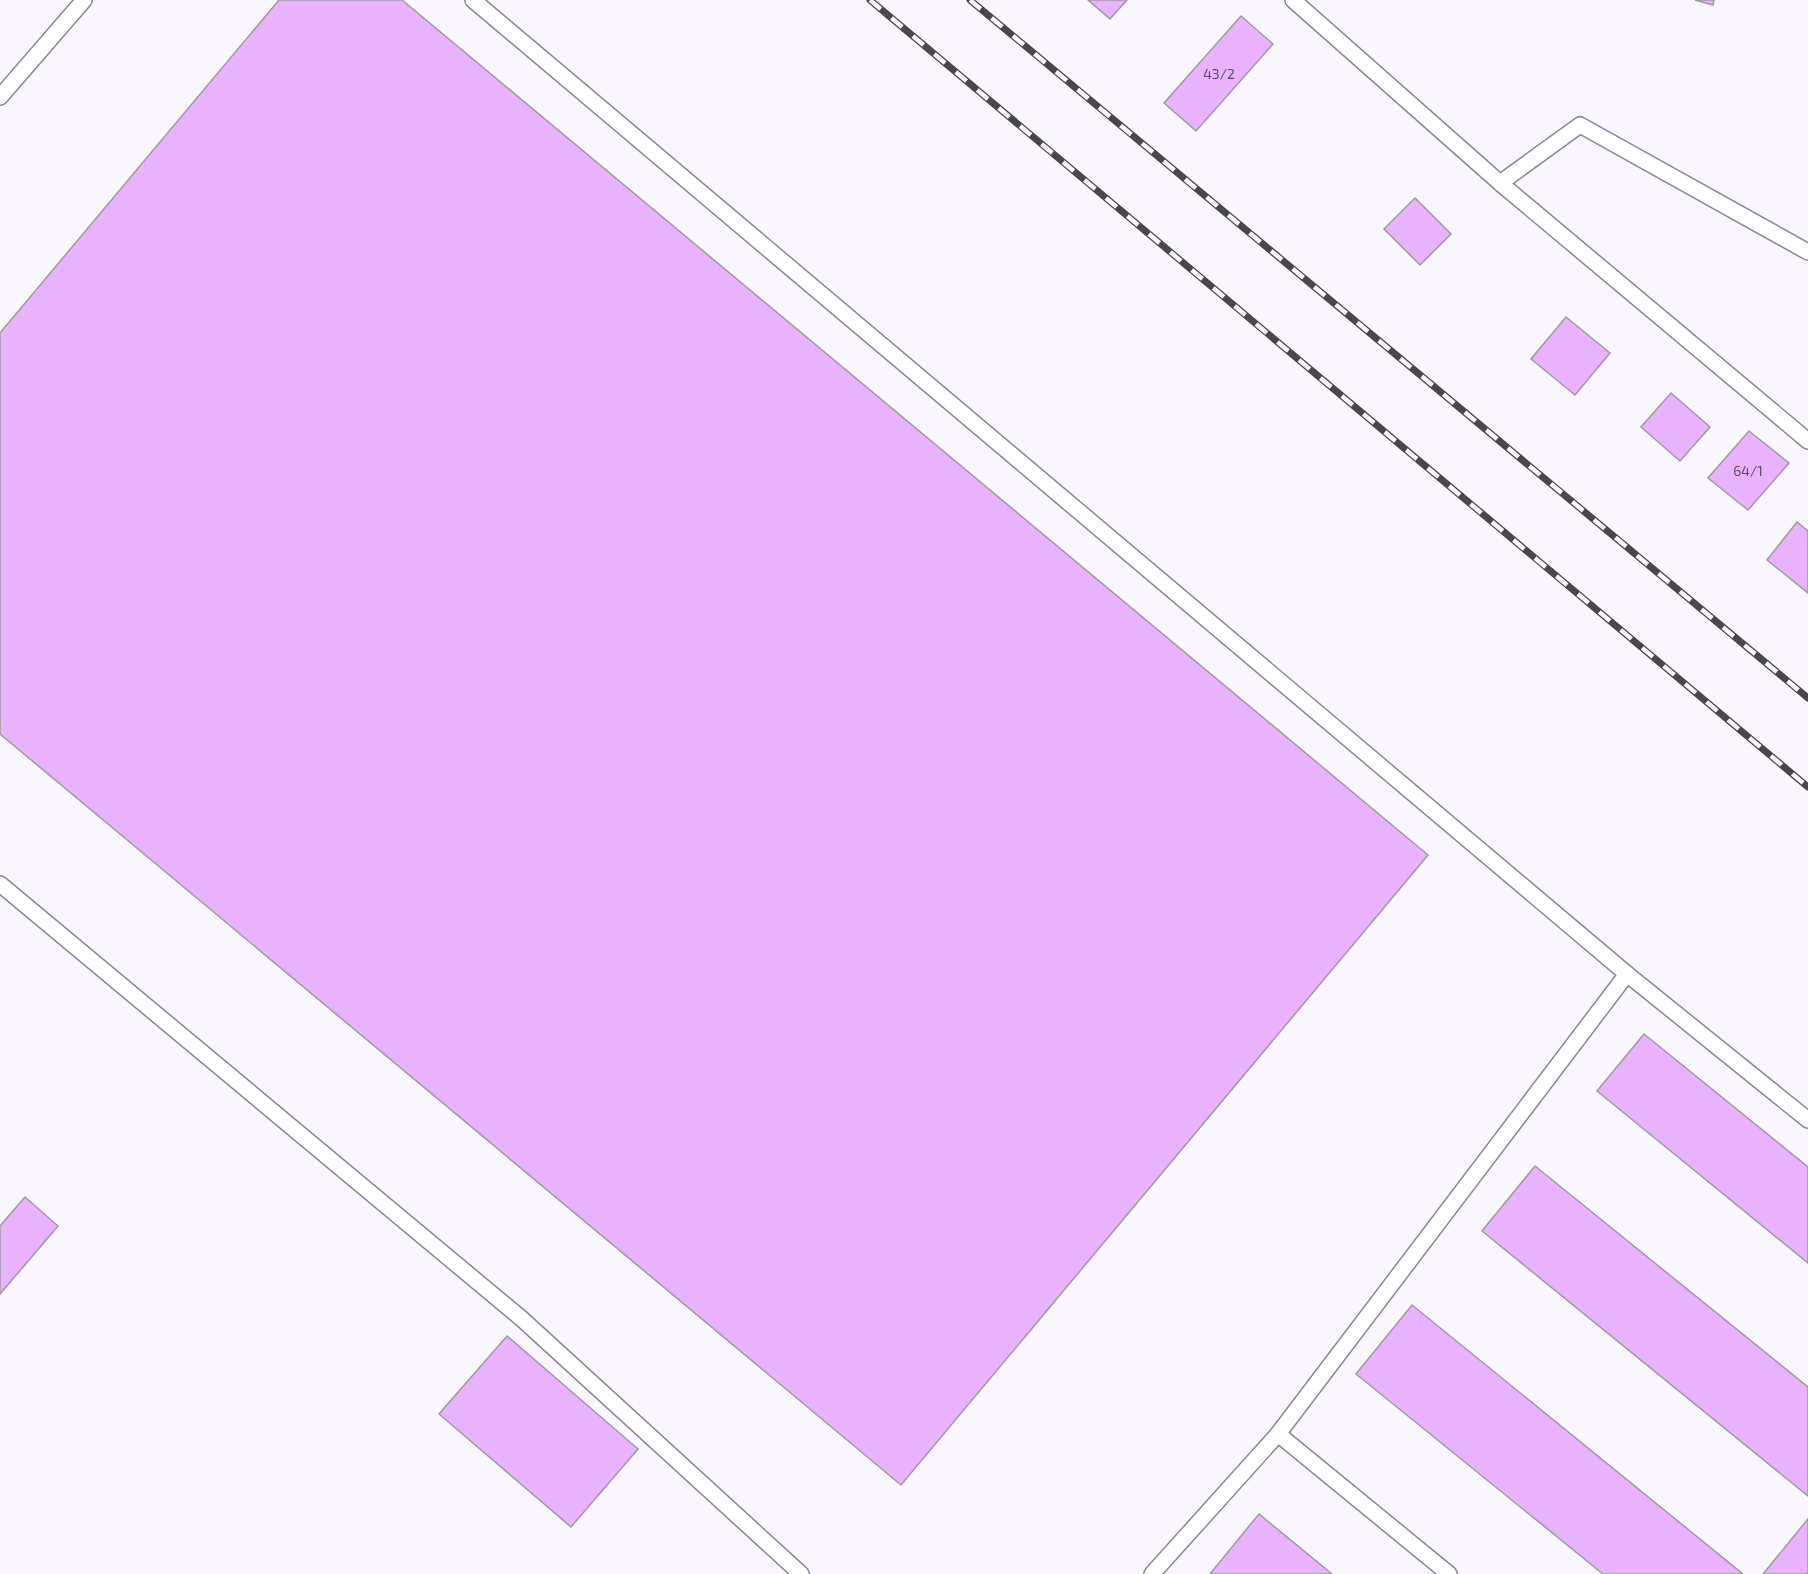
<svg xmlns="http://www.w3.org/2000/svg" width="1808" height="1574" font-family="'Exo 2',sans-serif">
<rect width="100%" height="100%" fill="#faf6fe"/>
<g fill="#e8b2fd" stroke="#a199a4" stroke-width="1.5">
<polygon points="279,0 402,0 1428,855 901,1485 0,734 0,333"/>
<polygon points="1088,0 1127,0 1110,19"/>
<polygon points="1695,0 1714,0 1713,5"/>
<polygon points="1241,16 1273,44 1196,131 1164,103"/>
<polygon points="1415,198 1451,234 1420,265 1384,229"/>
<polygon points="1566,317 1610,353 1575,395 1531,359"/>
<polygon points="1671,393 1710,427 1680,461 1641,427"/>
<polygon points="1749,431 1789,463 1748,510 1708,478"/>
<polygon points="1797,522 1808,531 1808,593 1767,560"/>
<polygon points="1644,1034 1808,1167 1808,1263 1597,1091"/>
<polygon points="1535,1166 1808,1387 1808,1496 1482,1231"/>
<polygon points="25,1197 58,1226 0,1294 0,1226"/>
<polygon points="1412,1305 1743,1574 1603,1574 1356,1374"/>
<polygon points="507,1336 638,1449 571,1527 439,1414"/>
<polygon points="1259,1514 1332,1574 1210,1574"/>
<polygon points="1808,1519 1808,1574 1763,1574"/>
</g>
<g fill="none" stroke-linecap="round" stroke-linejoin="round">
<defs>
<g id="lane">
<polyline points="473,0 1627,974 1808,1120"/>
<polyline points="1293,0 1500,183 1808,441"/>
<polyline points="0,97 84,0"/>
<polyline points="1500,183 1580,125 1808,252"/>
<polyline points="0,884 522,1319 801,1574"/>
<polyline points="1278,1434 1449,1574"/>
<polyline points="1152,1574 1278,1434 1627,974"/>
</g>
</defs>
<use href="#lane" stroke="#8d8793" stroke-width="18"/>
<use href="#lane" stroke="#fff" stroke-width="15"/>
<defs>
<g id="rail">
<polyline points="870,0 1808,787"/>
<polyline points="970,0 1808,698"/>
</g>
</defs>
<use href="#rail" stroke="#49474b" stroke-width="7"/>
<use href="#rail" stroke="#faf6fe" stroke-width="4.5" stroke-dasharray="14" stroke-linecap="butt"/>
</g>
<g text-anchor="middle" stroke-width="4.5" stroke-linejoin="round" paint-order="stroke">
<g font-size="14" fill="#5d4e64">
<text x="1219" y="79">43/2</text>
<text x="1748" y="476">64/1</text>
</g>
</g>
</svg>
